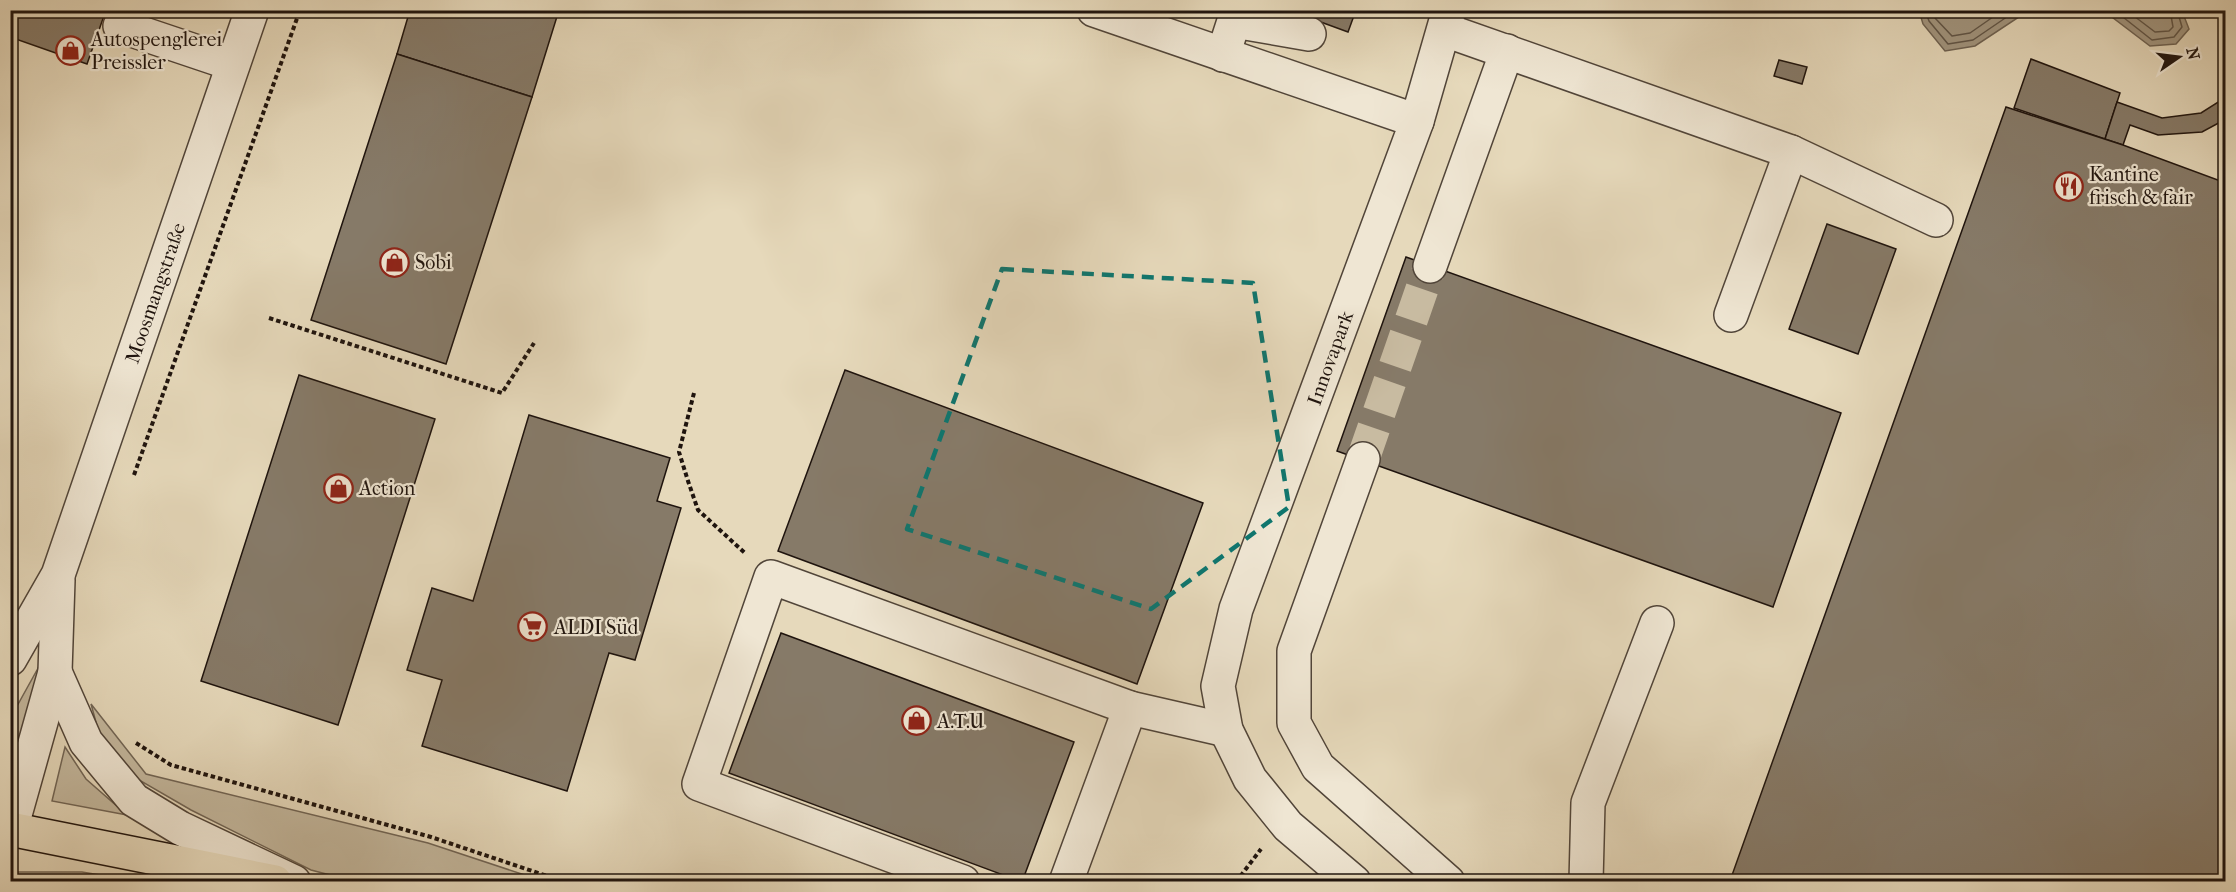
<svg xmlns="http://www.w3.org/2000/svg" width="2236" height="892" font-family="'IM FELL French Canon',serif">
<rect width="100%" height="100%" fill="#e6d9bb"/>
<filter id="stains"><feTurbulence type="fractalNoise" baseFrequency=".00333" numOctaves="4"/><feColorMatrix values="0 0 0 0 .2 0 0 0 0 .09 0 0 0 0 .02 0 0 0 .5 -.17"/></filter>
<radialGradient id="worn" r=".72"><stop offset=".6" stop-color="#630" stop-opacity="0"/><stop offset="1" stop-color="#630" stop-opacity=".3"/></radialGradient>
<g fill="#c4b89e" stroke="#726656" stroke-width="1.5">
<polygon points="42,661 11,774 11,717"/>
<polygon points="91,704 146,774 428,843 543,881 353,881 311,870 191,810 139,780 100,737"/>
<polygon points="65,747 86,779 127,815 52,801"/>
<polygon points="11,872 82,872 136,881 31,882 11,878"/>
</g>
<g fill="#a29680" stroke="#6e6252" stroke-width="1.5">
<polygon points="1919,11 1919,10 2028,11 1975,46 1945,51 1923,24"/>
<polygon points="2104,11 2182,11 2189,29 2176,44 2150,46"/>
</g>
<g fill="none" stroke-linecap="round" stroke-linejoin="round">
<g stroke="#605547" stroke-width="1.5">
<polyline points="1925,10 1929,21 1948,44 1973,40 2017,10"/>
<polyline points="1933,10 1935,18 1952,36 1970,33 2003,10"/>
<polyline points="2114,10 2152,40 2174,37 2182,27 2177,10"/>
<polyline points="2126,10 2155,32 2169,31 2173,27 2170,10"/>
</g>
</g>
<g fill="#867a68" stroke="#1f140e" stroke-width="1.5">
<polygon points="10,10 106,10 87,64 10,37"/>
<polygon points="410,10 559,10 532,97 397,54"/>
<polygon points="1288,10 1356,10 1348,32"/>
<polygon points="397,54 532,97 446,364 311,320"/>
<polygon points="2031,59 2120,93 2105,139 2014,108"/>
<polygon points="1779,60 1807,67 1802,84 1774,76"/>
<polygon points="2226,97 2226,119 2202,132 2158,135 2130,125 2123,145 2105,139 2117,102 2162,118 2201,113"/>
<polygon points="2006,107 2123,145 2226,183 2226,882 1740,882 1731,878"/>
<polygon points="1827,224 1896,249 1858,354 1789,329"/>
<polygon points="1406,257 1841,413 1773,607 1337,451"/>
<polygon points="845,370 1203,503 1137,684 778,551"/>
<polygon points="299,375 435,419 338,725 201,681"/>
<polygon points="529,415 670,458 657,501 681,508 635,660 609,653 567,791 422,746 442,680 407,670 432,588 473,601"/>
<polygon points="781,633 1074,742 1022,882 729,773"/>
</g>
<g fill="none" stroke-linecap="round" stroke-linejoin="round">
<polyline stroke="#c8bba1" stroke-width="33" stroke-dasharray="33 16" stroke-linecap="butt" points="1363,459 1430,266"/>
<defs>
<g id="minor">
<polyline points="1094,10 1417,121 1236,609 1218,686 1226,730 1250,779 1288,826 1354,882"/>
<polyline points="120,26 233,64"/>
<polyline points="1445,30 1791,152 1731,315"/>
<polyline points="1223,55 1234,21 1309,34"/>
<polyline points="1417,121 1449,10"/>
<polyline points="1791,152 1936,220"/>
<polyline points="1430,266 1507,51"/>
<polyline points="1363,459 1294,651 1294,723 1318,767 1448,882"/>
<polyline points="10,659 58,575 252,10"/>
<polyline points="55,672 86,742 134,800 180,828 294,882"/>
<polyline points="11,829 55,672 58,580"/>
<polyline points="963,882 699,784 771,577 1130,708 1226,730"/>
<polyline points="1066,882 1130,708"/>
<polyline points="1586,882 1588,803 1657,623"/>
</g>
<polyline id="major" points="10,829 275,882"/>
</defs>
<use href="#minor" stroke="#514539" stroke-width="36"/>
<use href="#major" stroke="#1f140e" stroke-width="36"/>
<g stroke="#1f140e" stroke-width="4" stroke-dasharray="4.5 3" stroke-linecap="butt">
<polyline points="269,318 502,393 534,343"/>
<polyline points="694,393 679,452 688,481 698,510 746,554"/>
<polyline points="134,475 300,10"/>
<polyline points="136,743 171,765 431,837 565,882"/>
<polyline points="1236,882 1261,849"/>
</g>
<use href="#minor" stroke="#efe6d3" stroke-width="33"/>
<use href="#major" stroke="#e6d9bb" stroke-width="33"/>
</g>
<path fill="none" stroke="#0f766e" stroke-width="4.5" stroke-dasharray="12 8" stroke-linejoin="round" d="M1002 269 1253 283 1289 507 1151 609 907 529Z"/>
<defs>
<symbol id="shop-ring" viewBox="-11 -11 22 22"><circle r="9.5" fill="#efe6d3" stroke="#8f2418" stroke-width="1.5"/><path d="M-5-2.5h2.3a2.7 3.5 0 0 1 5.4 0H5L5.5 6h-11ZM-1.5-2.5h3a1.5 2.3 0 0 0-3 0Z" fill="#8f2418"/></symbol>
<symbol id="restaurant-ring" viewBox="-11 -11 22 22"><circle r="9.5" fill="#efe6d3" stroke="#8f2418" stroke-width="1.5"/><path d="M-5-6h1v4h1v-4h1v4h1v-4h1v5L-1.5 .5V6h-2V.5L-5-1ZM5-6V6H3V1.5H1.5Q1.5-4 5-6Z" fill="#8f2418"/></symbol>
<symbol id="supermarket-ring" viewBox="-11 -11 22 22"><circle r="9.5" fill="#efe6d3" stroke="#8f2418" stroke-width="1.5"/><path d="M-6-5.5h2.5l.6 2H6L4.5 2H-2.5L-4.4-4H-6ZM-1.5 3.2a1.3 1.3 0 1 0 .1 0ZM3 3.2a1.3 1.3 0 1 0 .1 0Z" fill="#8f2418"/></symbol>
</defs>
<g fill-rule="evenodd">
<use href="#shop-ring" x="54" y="34" width="33" height="33"/>
<use href="#restaurant-ring" x="2052" y="170" width="33" height="33"/>
<use href="#shop-ring" x="378" y="246" width="33" height="33"/>
<use href="#shop-ring" x="322" y="472" width="33" height="33"/>
<use href="#supermarket-ring" x="516" y="610" width="33" height="33"/>
<use href="#shop-ring" x="900" y="704" width="33" height="33"/>
</g>
<g text-anchor="middle" stroke-width="4.5" stroke-linejoin="round" paint-order="stroke">
<g font-size="20" fill="#1f140e" stroke="#efe6d3" text-anchor="start">
<text x="91" y="46">Autospenglerei<tspan x="91" dy="23">Preissler</tspan></text>
<text x="2089" y="181">Kantine<tspan x="2089" dy="23">frisch &amp; fair</tspan></text>
<text x="415" y="269">Sobi</text>
<text x="359" y="495">Action</text>
<text x="554" y="634">ALDI Süd</text>
<text x="937" y="728">A.T.U</text>
</g>
<g font-size="20" fill="#1f140e" stroke="#efe6d3">
<text transform="translate(155 293) rotate(-71)" y="7">Moosmangstraße</text>
<text transform="translate(1330 358) rotate(-70)" y="7">Innovapark</text>
</g>
</g>
<rect width="2236" height="892" fill="none" stroke="#e6d9bb" stroke-width="36"/>
<rect x="12" y="12" width="2212" height="868" fill="none" stroke="#1f140e" stroke-width="3"/>
<rect x="18" y="18" width="2200" height="856" fill="none" stroke="#1f140e" stroke-width="1.5"/>
<g transform="translate(2179 57) rotate(76)" stroke="#efe6d3" stroke-width="4.5" paint-order="stroke">
<path d="M0-4.5L10 22L0 15L-10 22Z" fill="#1f140e"/>
<text y="-9" font-size="16" font-weight="bold" text-anchor="middle" fill="#1f140e">N</text>
</g>
<rect width="100%" height="100%" filter="url(#stains)"/>
<rect width="100%" height="100%" fill="url(#worn)"/>
</svg>
